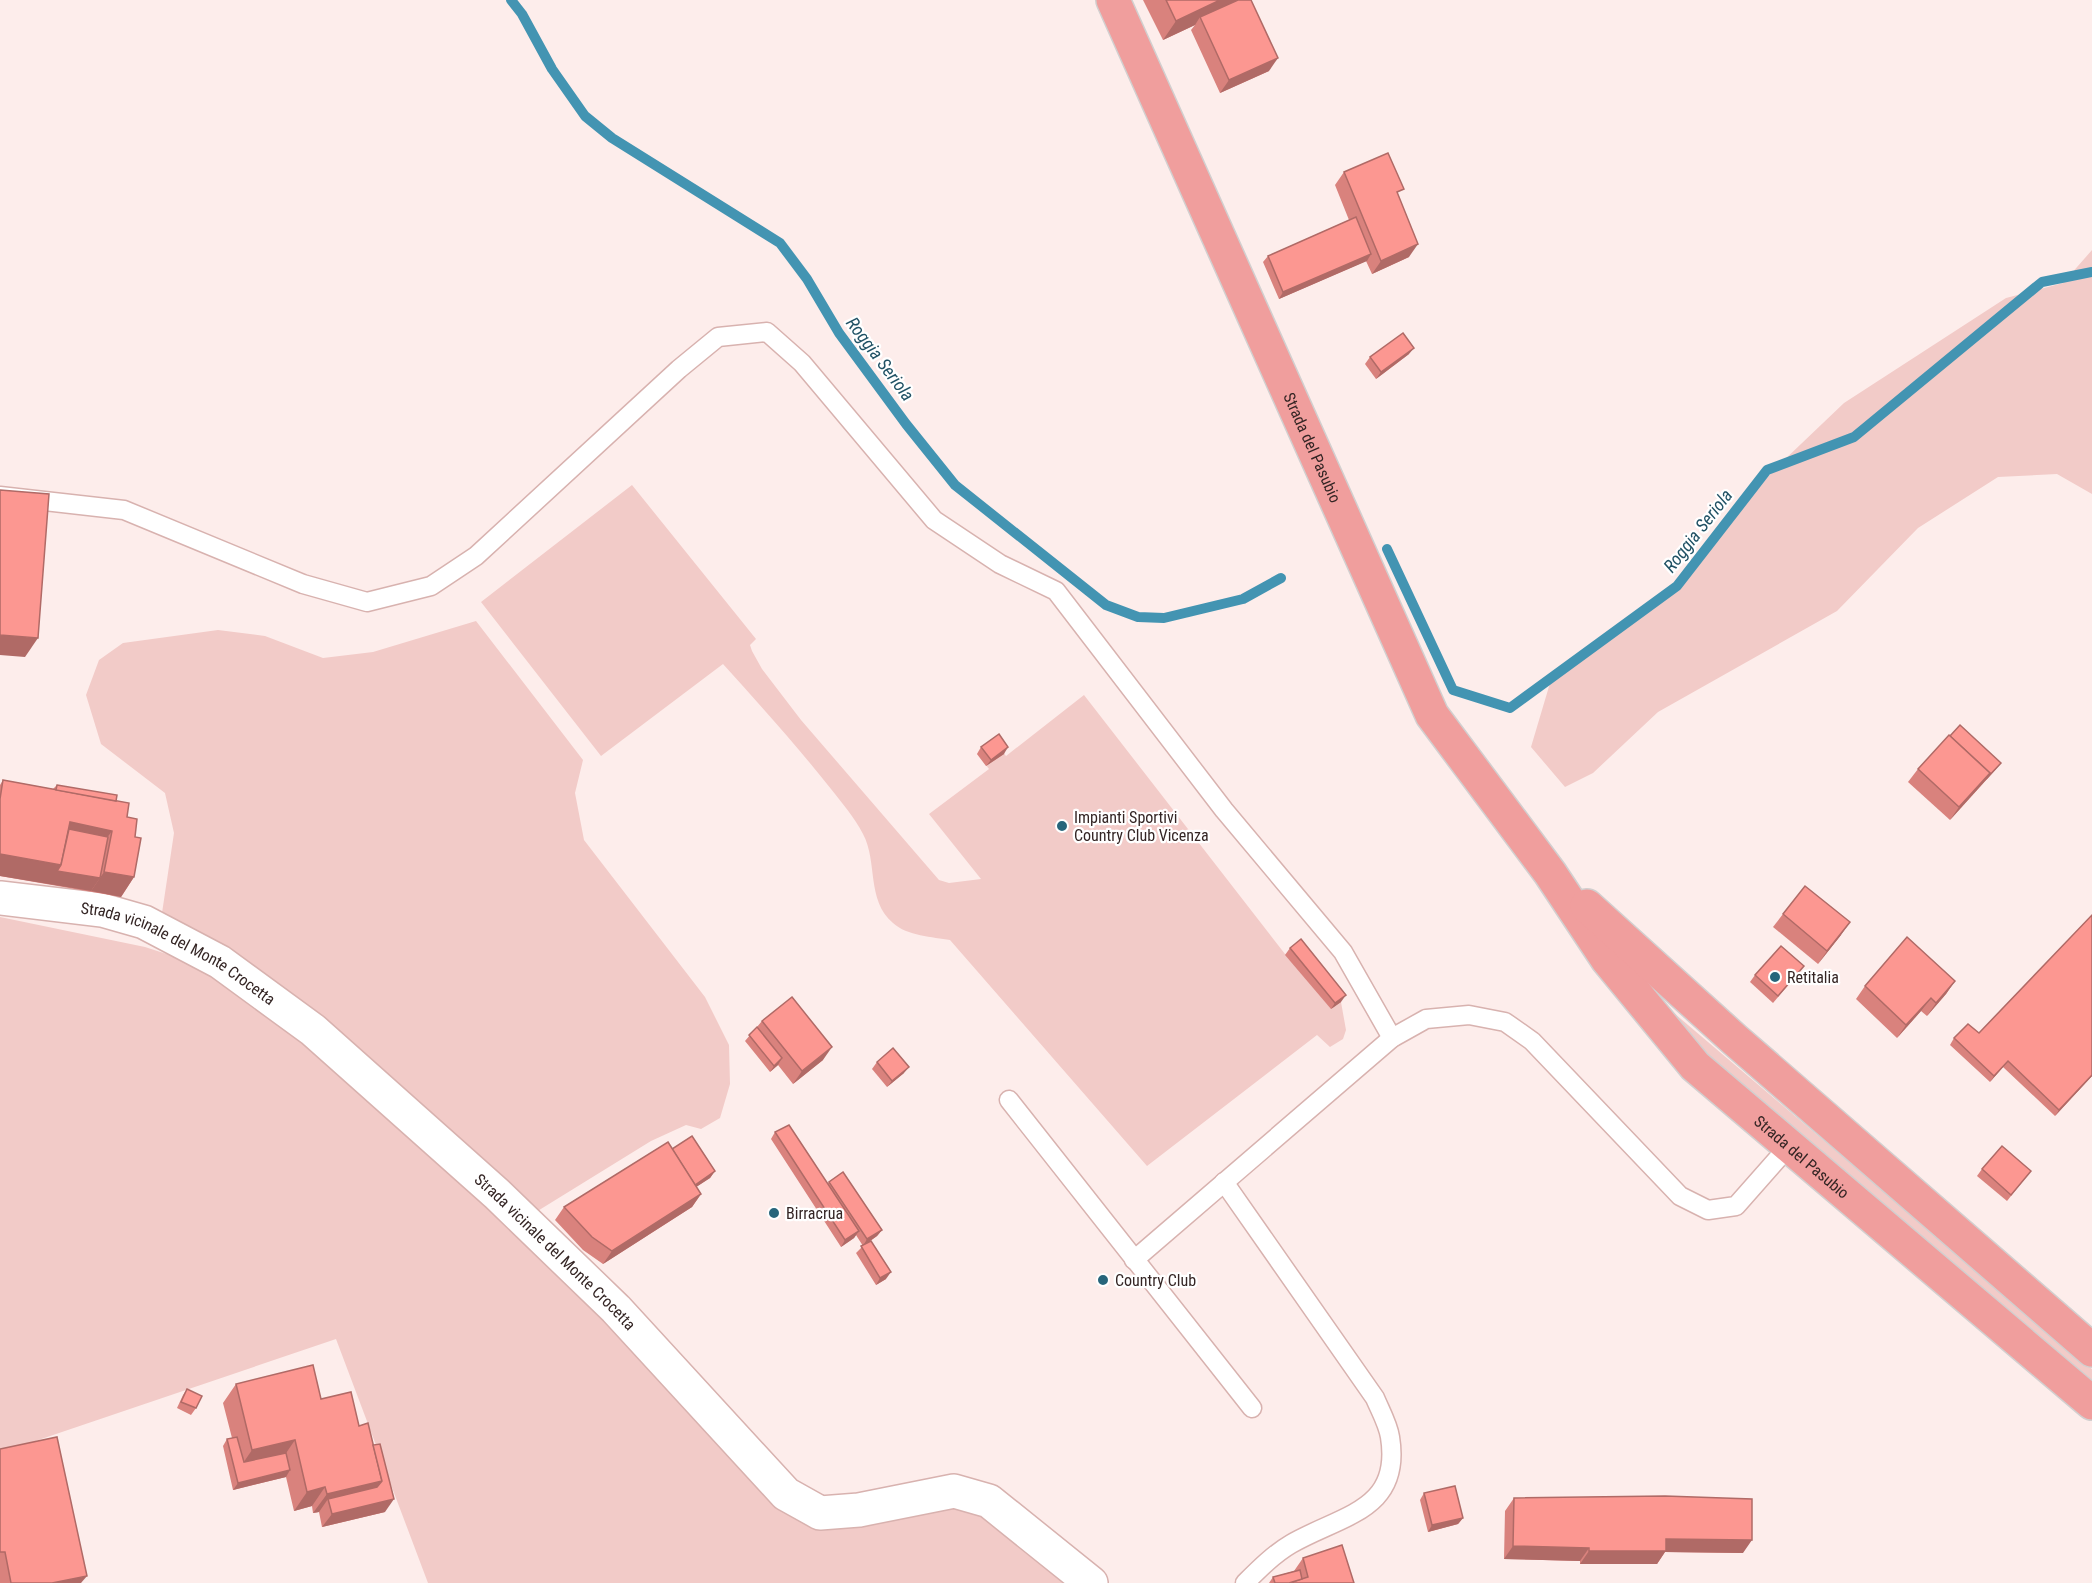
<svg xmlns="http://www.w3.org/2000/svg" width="2092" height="1583" font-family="'Roboto Condensed',sans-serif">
<rect width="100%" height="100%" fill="#fdedeb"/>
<g fill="#f2cbc8">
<polygon points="2092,250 2092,494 2057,474 1998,477 1918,528 1837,611 1658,712 1593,773 1565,787 1531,747 1553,673 1669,591 1731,516 1780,464 1844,403 2006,298 2063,283"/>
<path d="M632 485 756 639 750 645 752 651 762 669 801 720 939 880 949 883 981 879 929 814 989 769 977 754 995 741 1006 756 1084 695 1285 954 1341 1002 1346 1030 1343 1039 1330 1047 1317 1035 1147 1166 950 940C933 937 907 936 893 923 866 900 878 862 863 834 855 818 842 803 831 789 797 746 760 705 723 664L601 756 481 602Z"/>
<polygon points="476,621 583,760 575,793 584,840 705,997 729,1045 730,1084 720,1118 701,1129 686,1125 651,1141 536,1212 162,913 174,833 165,793 101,744 86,695 99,660 123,643 218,630 265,636 323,658 373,652"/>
<polygon points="0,917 145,947 219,971 529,1237 768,1494 953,1504 992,1520 1071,1583 428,1583 336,1339 0,1453"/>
<polygon points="1634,979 2092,1369 2092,1388 1692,1044"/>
</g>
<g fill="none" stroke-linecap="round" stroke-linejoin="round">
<g stroke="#4394b2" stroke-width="10">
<polyline points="511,0 522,14 552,69 585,116 612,138 780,243 807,279 839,333 906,424 955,485 1106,605 1138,617 1164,618 1243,599 1281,578"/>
<polyline points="1387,549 1453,690 1510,708 1677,586 1767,470 1854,437 2042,282 2092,272"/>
</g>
<defs>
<g id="lane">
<polyline points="0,496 124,510 303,584 367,602 431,586 476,556 679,369 718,337 767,332 802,363 934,520 1000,564 1056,591 1224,810 1343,952 1392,1038"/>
<polyline points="1009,1100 1252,1408"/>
<path d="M1224 1182 1375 1398C1380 1410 1388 1424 1390 1437 1402 1511 1341 1515 1291 1544 1274 1554 1259 1569 1245 1583"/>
<polyline points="1134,1260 1392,1038 1426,1019 1469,1015 1505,1022 1532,1041 1680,1196 1708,1210 1736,1206 1789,1146"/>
</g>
<g id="street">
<path id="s1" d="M0 898 102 910 144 922 220 962 313 1030 497 1194 616 1309 786 1494 820 1513 859 1510 954 1491 989 1501 1091 1583"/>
</g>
<g id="primary">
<path id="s2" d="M1113 0 1432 715 1550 873 1607 959 1695 1066 2092 1403"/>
<polyline points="1587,906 1734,1039 2092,1350"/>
</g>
</defs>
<use href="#lane" stroke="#d8b2af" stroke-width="21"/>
<use href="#street" stroke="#d8b2af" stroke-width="36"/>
<use href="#primary" stroke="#d2cfcf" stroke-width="36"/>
<use href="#lane" stroke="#fff" stroke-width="18"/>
<use href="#street" stroke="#fff" stroke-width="33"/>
<use href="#primary" stroke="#f09e9d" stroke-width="33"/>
</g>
<g fill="#d9827d">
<polygon points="1143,0 1251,0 1269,71 1220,93 1191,30 1195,25 1163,40"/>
<polygon points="1344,172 1399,196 1409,257 1372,274 1366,261 1279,299 1263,262 1268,256 1349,220 1335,185"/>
<polygon points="1409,354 1376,379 1365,364 1370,357"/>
<polygon points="981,747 1004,754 986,766 977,754"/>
<polygon points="1918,769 1996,769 1950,820 1908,782"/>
<polygon points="3,780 53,789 57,785 116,801 127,817 135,837 134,877 121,897 0,876 0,785"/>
<polygon points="1783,914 1841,935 1818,964 1773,927"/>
<polygon points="2092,915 2092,1076 2055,1116 2003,1067 1990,1082 1950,1045 1954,1038 1979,1033"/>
<polygon points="1290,948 1341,1002 1331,1009 1285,955"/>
<polygon points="1804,966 1773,1003 1750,982 1755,975"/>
<polygon points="1955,981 1946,994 1927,1016 1921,1011 1897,1038 1856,999 1865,986"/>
<polygon points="762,1021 823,1060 793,1084 778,1065 770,1072 745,1041"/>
<polygon points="877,1062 904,1073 887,1087 872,1069"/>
<polygon points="775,1132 827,1184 829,1182 882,1230 877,1236 870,1241 886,1279 876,1285 856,1253 863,1246 856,1235 854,1238 841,1247 771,1139"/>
<polygon points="672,1149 715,1171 710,1178 696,1187 701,1194 692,1207 603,1264 583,1250 555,1220 564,1207"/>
<polygon points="1982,1169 2031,1171 2007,1201 1977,1176"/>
<polygon points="236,1384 321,1399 359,1426 385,1512 322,1527 319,1512 313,1513 312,1506 294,1511 286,1477 233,1490 223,1446 227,1439 232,1438 223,1403"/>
<polygon points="187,1389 196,1408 191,1415 177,1408 183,1395"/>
<polygon points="0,1449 81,1583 0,1583"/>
<polygon points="1424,1493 1463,1518 1458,1524 1428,1532 1420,1500"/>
<polygon points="1514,1498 1743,1553 1665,1552 1657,1564 1580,1564 1580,1561 1504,1559 1505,1511"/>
<polygon points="1303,1558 1354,1583 1269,1583 1273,1577 1294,1571"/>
</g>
<g fill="#b06a66">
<polygon points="1220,0 1246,0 1200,17 1195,25 1163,40 1176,21"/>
<polygon points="1278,58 1269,71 1220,93 1229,80"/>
<polygon points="1418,244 1409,257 1372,274 1381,261"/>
<polygon points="1371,254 1367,261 1279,299 1283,292"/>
<polygon points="1414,348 1409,354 1376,379 1381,372"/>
<polygon points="0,635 38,638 25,657 0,655"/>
<polygon points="1008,747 1004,754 986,766 991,760"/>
<polygon points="2001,763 1996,769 1950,820 1959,807 1990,773"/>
<polygon points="70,822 112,831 98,850 63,842"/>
<polygon points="0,854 61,865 100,878 91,891 0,876"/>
<polygon points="104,872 134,877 121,897 91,891"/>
<polygon points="1850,922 1841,935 1818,964 1827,951"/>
<polygon points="1955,981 1946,994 1927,1016 1936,1003"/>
<polygon points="1346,995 1341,1002 1331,1009 1335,1003"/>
<polygon points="1931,998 1921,1011 1897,1038 1906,1025"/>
<polygon points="832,1047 823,1060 793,1084 802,1071"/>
<polygon points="782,1058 778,1065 770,1072 774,1066"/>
<polygon points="2008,1061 2003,1067 1990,1082 1994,1076"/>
<polygon points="909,1067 904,1073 887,1087 892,1081"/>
<polygon points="2092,1075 2092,1076 2055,1116 2059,1110"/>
<polygon points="715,1171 710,1178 684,1195 689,1189"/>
<polygon points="701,1194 692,1207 603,1264 612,1251"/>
<polygon points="882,1230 877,1236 863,1246 867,1239"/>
<polygon points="859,1231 854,1238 841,1247 845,1240"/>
<polygon points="891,1272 886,1279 876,1285 880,1278"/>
<polygon points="295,1440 282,1459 239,1469 252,1450"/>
<polygon points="290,1470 286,1477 233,1490 238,1483"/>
<polygon points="382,1481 368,1500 328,1499 319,1512 313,1513 327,1494"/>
<polygon points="325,1487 312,1506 294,1511 307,1492"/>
<polygon points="394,1499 385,1512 322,1527 332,1514"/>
<polygon points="1463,1518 1458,1524 1428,1532 1432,1525"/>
<polygon points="1666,1539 1752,1540 1743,1553 1665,1552 1657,1564 1580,1564 1589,1551"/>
<polygon points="1513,1546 1589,1548 1580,1561 1504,1559"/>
<polygon points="87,1576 81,1583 52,1583"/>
</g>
<g fill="#fc9791" stroke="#b06a66" stroke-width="1.5">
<polygon points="1166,0 1220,0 1176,21"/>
<polygon points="1238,0 1251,0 1278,58 1229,80 1200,17"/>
<polygon points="1388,153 1404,189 1397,192 1418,244 1381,261 1344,172"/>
<polygon points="1356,217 1371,254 1283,292 1268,256"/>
<polygon points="1403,333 1414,348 1381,372 1370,357"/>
<polygon points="0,490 49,494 38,638 0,635"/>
<polygon points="1960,725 2001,763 1986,779 1990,773 1950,736"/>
<polygon points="999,734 1008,747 991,760 981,747"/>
<polygon points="1949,735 1990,773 1959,807 1918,769"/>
<polygon points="3,780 129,803 127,817 137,819 135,837 141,838 134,877 104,872 112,831 70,822 61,865 0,854 0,799"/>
<polygon points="57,785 117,795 116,801 56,790"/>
<polygon points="69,829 108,837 100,878 57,871 61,865"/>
<polygon points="1805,886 1850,922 1827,951 1783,914"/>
<polygon points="2092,915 2092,1075 2059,1110 2008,1061 1994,1076 1954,1038 1968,1024 1979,1033"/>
<polygon points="1907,937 1955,981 1936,1003 1931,998 1906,1025 1865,986"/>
<polygon points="1301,939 1346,995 1335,1003 1290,948"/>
<polygon points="1781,946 1804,966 1778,996 1755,975"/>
<polygon points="792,997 832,1047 802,1071 762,1021"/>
<polygon points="757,1027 782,1058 774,1066 749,1035"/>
<polygon points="893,1048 909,1067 892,1081 877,1062"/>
<polygon points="789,1125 859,1231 845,1240 775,1132"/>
<polygon points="692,1136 715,1171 695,1185 672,1149"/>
<polygon points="668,1142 701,1194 612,1251 592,1237 564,1207"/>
<polygon points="2002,1146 2031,1171 2011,1195 1982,1169"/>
<polygon points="843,1172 882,1230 867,1239 829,1182"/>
<polygon points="871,1241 891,1272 880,1278 861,1246"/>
<polygon points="313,1365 321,1399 351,1392 359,1426 368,1423 382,1481 327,1494 325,1487 307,1492 295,1440 252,1450 236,1384"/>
<polygon points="187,1389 202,1396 196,1408 181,1402"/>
<polygon points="57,1437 87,1576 52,1583 11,1583 5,1552 0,1552 0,1449"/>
<polygon points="237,1437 244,1462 286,1453 290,1470 238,1483 227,1439"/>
<polygon points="380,1444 394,1499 332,1514 328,1499 377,1487 382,1481 373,1445"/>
<polygon points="1455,1486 1463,1518 1432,1525 1424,1493"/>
<polygon points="1665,1496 1752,1499 1752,1540 1666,1539 1666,1551 1589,1551 1589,1548 1513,1546 1514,1498"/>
<polygon points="1342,1545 1354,1583 1289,1583 1308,1577 1303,1558"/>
<polygon points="1300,1570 1302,1579 1289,1583 1275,1583 1273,1577"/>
</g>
<g fill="#27657b" stroke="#fff" stroke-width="2">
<circle cx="1062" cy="826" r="6"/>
<circle cx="1775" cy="977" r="6"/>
<circle cx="774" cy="1213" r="6"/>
<circle cx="1103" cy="1280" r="6"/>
</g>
<g text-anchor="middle" stroke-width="4.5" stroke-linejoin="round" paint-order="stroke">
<g font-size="16" fill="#342524" stroke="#fff">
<text dy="6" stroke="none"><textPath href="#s2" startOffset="490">Strada del Pasubio</textPath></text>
<text dy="6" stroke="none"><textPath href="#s1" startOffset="190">Strada vicinale del Monte Crocetta</textPath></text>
<text dy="6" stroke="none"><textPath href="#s2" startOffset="1362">Strada del Pasubio</textPath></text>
<text dy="6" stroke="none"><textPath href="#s1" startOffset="676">Strada vicinale del Monte Crocetta</textPath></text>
</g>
<g font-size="16" fill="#342524" stroke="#fff" text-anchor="start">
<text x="1074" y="823">Impianti Sportivi<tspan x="1074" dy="18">Country Club Vicenza</tspan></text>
<text x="1787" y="983">Retitalia</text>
<text x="786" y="1219">Birracrua</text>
<text x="1115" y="1286">Country Club</text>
</g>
<g font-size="18" font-style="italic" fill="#215265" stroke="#fff">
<text transform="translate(880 359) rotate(53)" y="6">Roggia Seriola</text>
<text transform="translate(1698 531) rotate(-52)" y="6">Roggia Seriola</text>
</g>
</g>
</svg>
